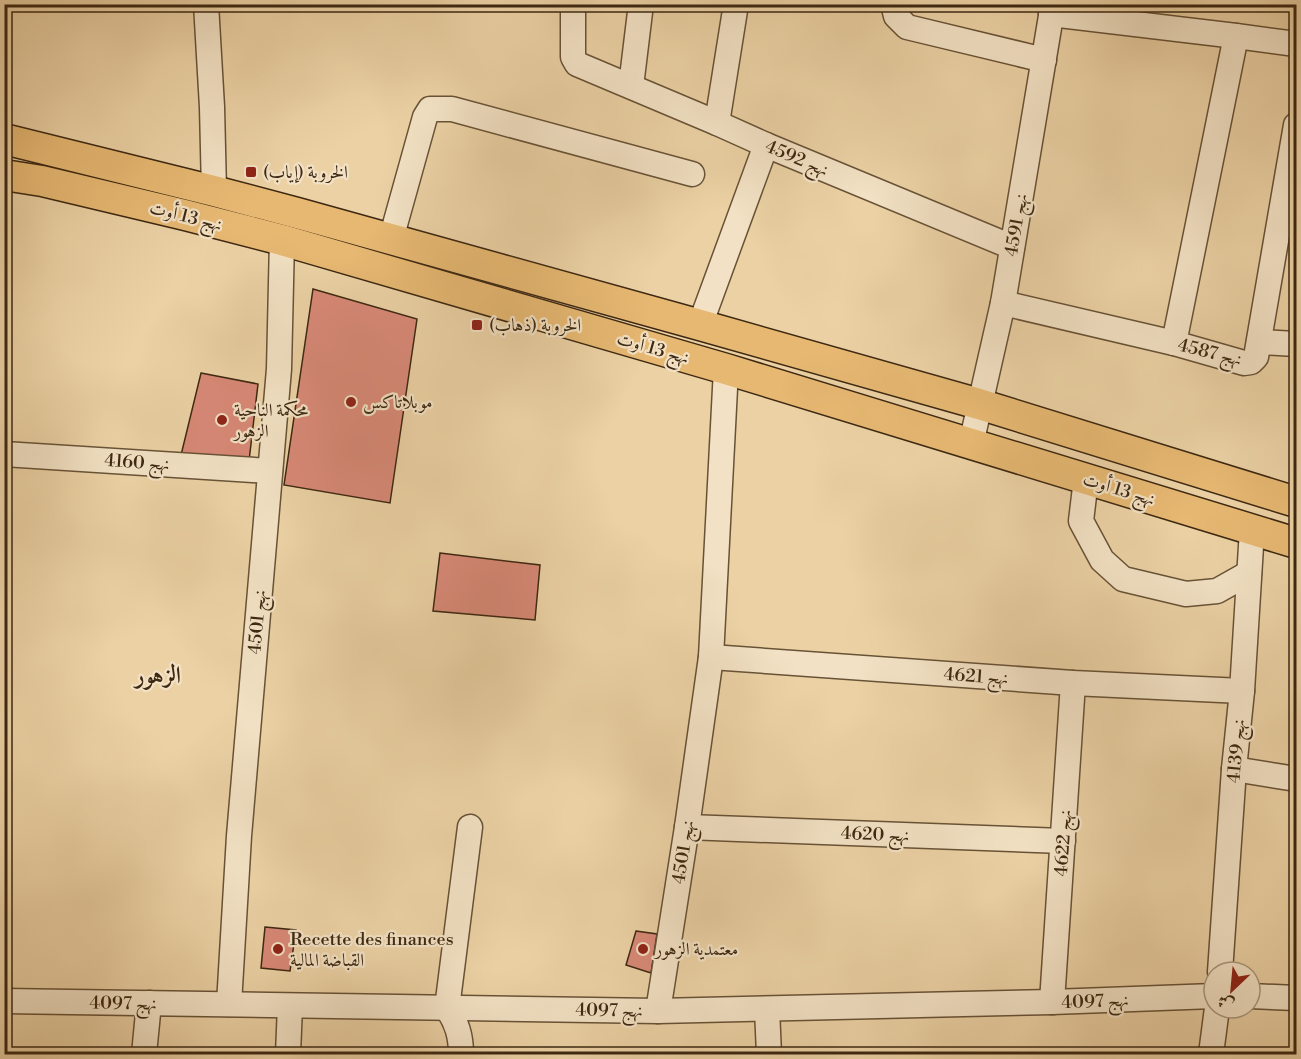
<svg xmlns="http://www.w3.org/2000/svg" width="1301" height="1059" font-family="'Libre Bodoni',Amiri,serif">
<rect width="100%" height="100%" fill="#ebd1a4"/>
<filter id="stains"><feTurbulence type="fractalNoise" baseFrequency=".00333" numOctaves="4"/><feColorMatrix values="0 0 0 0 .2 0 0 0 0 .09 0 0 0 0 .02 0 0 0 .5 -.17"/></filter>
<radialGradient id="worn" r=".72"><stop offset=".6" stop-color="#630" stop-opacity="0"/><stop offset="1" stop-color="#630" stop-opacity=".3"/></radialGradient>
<g fill="#d88977" stroke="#3d2812" stroke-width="1.5">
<polygon points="313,289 417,319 390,503 284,485"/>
<polygon points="201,373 258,384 249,461 181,455"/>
<polygon points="440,553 540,565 535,620 433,611"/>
<polygon points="265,927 296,930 290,971 261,968"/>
<polygon points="636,931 657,934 651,973 626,965"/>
</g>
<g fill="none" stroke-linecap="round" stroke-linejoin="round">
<defs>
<g id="minor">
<polyline points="206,4 212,107 214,191"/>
<polyline points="573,4 573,57 577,64 717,123 766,145 1012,247"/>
<polyline points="893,4 896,16 907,27 1044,60"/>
<polyline points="1051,14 1236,36 1296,44"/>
<polyline points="631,86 641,4"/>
<polyline points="717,123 736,4"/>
<polyline points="391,239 425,117 430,109 452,109 692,174"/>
<polyline points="1003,303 1174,343 1244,363 1251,362 1256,357 1296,125"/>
<polyline points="700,325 766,145"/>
<polyline points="1259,342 1296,344"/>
<polyline points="1174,343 1236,36"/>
<polyline points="971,444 1003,303 1053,4"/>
<polyline points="4,454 270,471"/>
<polyline points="1086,479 1081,521 1102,560 1123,579 1186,594 1217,591 1249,573"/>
<polyline points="711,657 1073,683 1242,691"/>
<polyline points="1234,769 1296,779"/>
<polyline points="687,827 1063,841"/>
<polyline points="1220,972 1234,769 1242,691 1252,530"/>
<polyline points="1250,996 1296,998"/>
<polyline points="4,1001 658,1011 1052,1002 1214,996"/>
<polyline points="1052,1002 1073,683"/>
<polyline points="229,1004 239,836 279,369 282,240"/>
<polyline points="767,1009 769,1054"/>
<polyline points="658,1011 687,827 711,657 726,369"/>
<polyline points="144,1054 149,1003"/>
<polyline points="288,1054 290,1006"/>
<path d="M461 1054C461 1036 457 1023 447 1008L470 827"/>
<polyline points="1211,1054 1217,1008"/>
</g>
<g id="major">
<polyline points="4,139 214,191 297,213 700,325 979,404 1296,502"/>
<polyline points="4,175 42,181 185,215 282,240 726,369 1296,543"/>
</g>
</defs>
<use href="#minor" stroke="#685236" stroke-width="27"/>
<use href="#major" stroke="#3d2812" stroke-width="33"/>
<use href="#minor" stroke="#f2e1c4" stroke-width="24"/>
<use href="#major" stroke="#e6b872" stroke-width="30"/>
</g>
<g fill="#8f2418" stroke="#f2e1c4" stroke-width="2">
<rect x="245" y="166" width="12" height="12" rx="3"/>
<rect x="471" y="319" width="12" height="12" rx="3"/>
<circle cx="351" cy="402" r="6"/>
<circle cx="222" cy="420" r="6"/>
<circle cx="278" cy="949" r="6"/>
<circle cx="643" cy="949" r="6"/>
</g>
<g text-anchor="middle" stroke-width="4.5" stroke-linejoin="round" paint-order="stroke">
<g font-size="18" fill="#3d2812" stroke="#f2e1c4">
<text transform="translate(797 158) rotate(23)" y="6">نهج 4592</text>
<text transform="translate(186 216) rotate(14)" y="6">نهج 13 أوت</text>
<text transform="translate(1016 225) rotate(-80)" y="6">نهج 4591</text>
<text transform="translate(653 348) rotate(16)" y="6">نهج 13 أوت</text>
<text transform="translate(1210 352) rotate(14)" y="6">نهج 4587</text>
<text transform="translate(137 462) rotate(4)" y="6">نهج 4160</text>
<text transform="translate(1119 489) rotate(17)" y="6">نهج 13 أوت</text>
<text transform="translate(257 622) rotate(-85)" y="6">نهج 4501</text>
<text transform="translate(976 676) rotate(4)" y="6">نهج 4621</text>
<text transform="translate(1236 751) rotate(-85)" y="6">نهج 4139</text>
<text transform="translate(875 834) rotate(2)" y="6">نهج 4620</text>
<text transform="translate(1063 843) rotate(-86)" y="6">نهج 4622</text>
<text transform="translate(683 852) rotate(-81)" y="6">نهج 4501</text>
<text transform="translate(1095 1001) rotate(-2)" y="6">نهج 4097</text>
<text transform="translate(123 1003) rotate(1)" y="6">نهج 4097</text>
<text transform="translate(609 1010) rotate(1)" y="6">نهج 4097</text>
</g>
<g font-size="18" fill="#3d2812" stroke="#f2e1c4" text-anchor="start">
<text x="263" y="178">الخروبة (إياب)</text>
<text x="489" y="331">الخروبة (ذهاب)</text>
<text x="363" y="408">موبلاتاكس</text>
<text x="234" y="416">محكمة الناحية<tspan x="234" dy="21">الزهور</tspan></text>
<text x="290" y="945">Recette des finances<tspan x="290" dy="21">القباضة المالية</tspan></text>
<text x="655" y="955">معتمدية الزهور</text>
</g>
<g font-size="24" font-weight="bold" fill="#3d2812" stroke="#f2e1c4">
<text x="158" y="683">الزهور</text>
</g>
</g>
<rect width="1301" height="1059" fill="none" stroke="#ebd1a4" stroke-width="24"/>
<rect x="6" y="6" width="1289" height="1047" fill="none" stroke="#3d2812" stroke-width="3"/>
<rect x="12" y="12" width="1277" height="1035" fill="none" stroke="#3d2812" stroke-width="1.5"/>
<g transform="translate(1232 990) rotate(206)"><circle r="28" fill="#f2e1c4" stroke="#aa977d" stroke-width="1.5"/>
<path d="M0-4.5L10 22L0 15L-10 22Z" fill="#8f2418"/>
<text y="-9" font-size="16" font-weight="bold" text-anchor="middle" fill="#3d2812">ش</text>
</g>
<rect width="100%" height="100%" filter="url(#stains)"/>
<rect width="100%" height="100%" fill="url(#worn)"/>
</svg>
